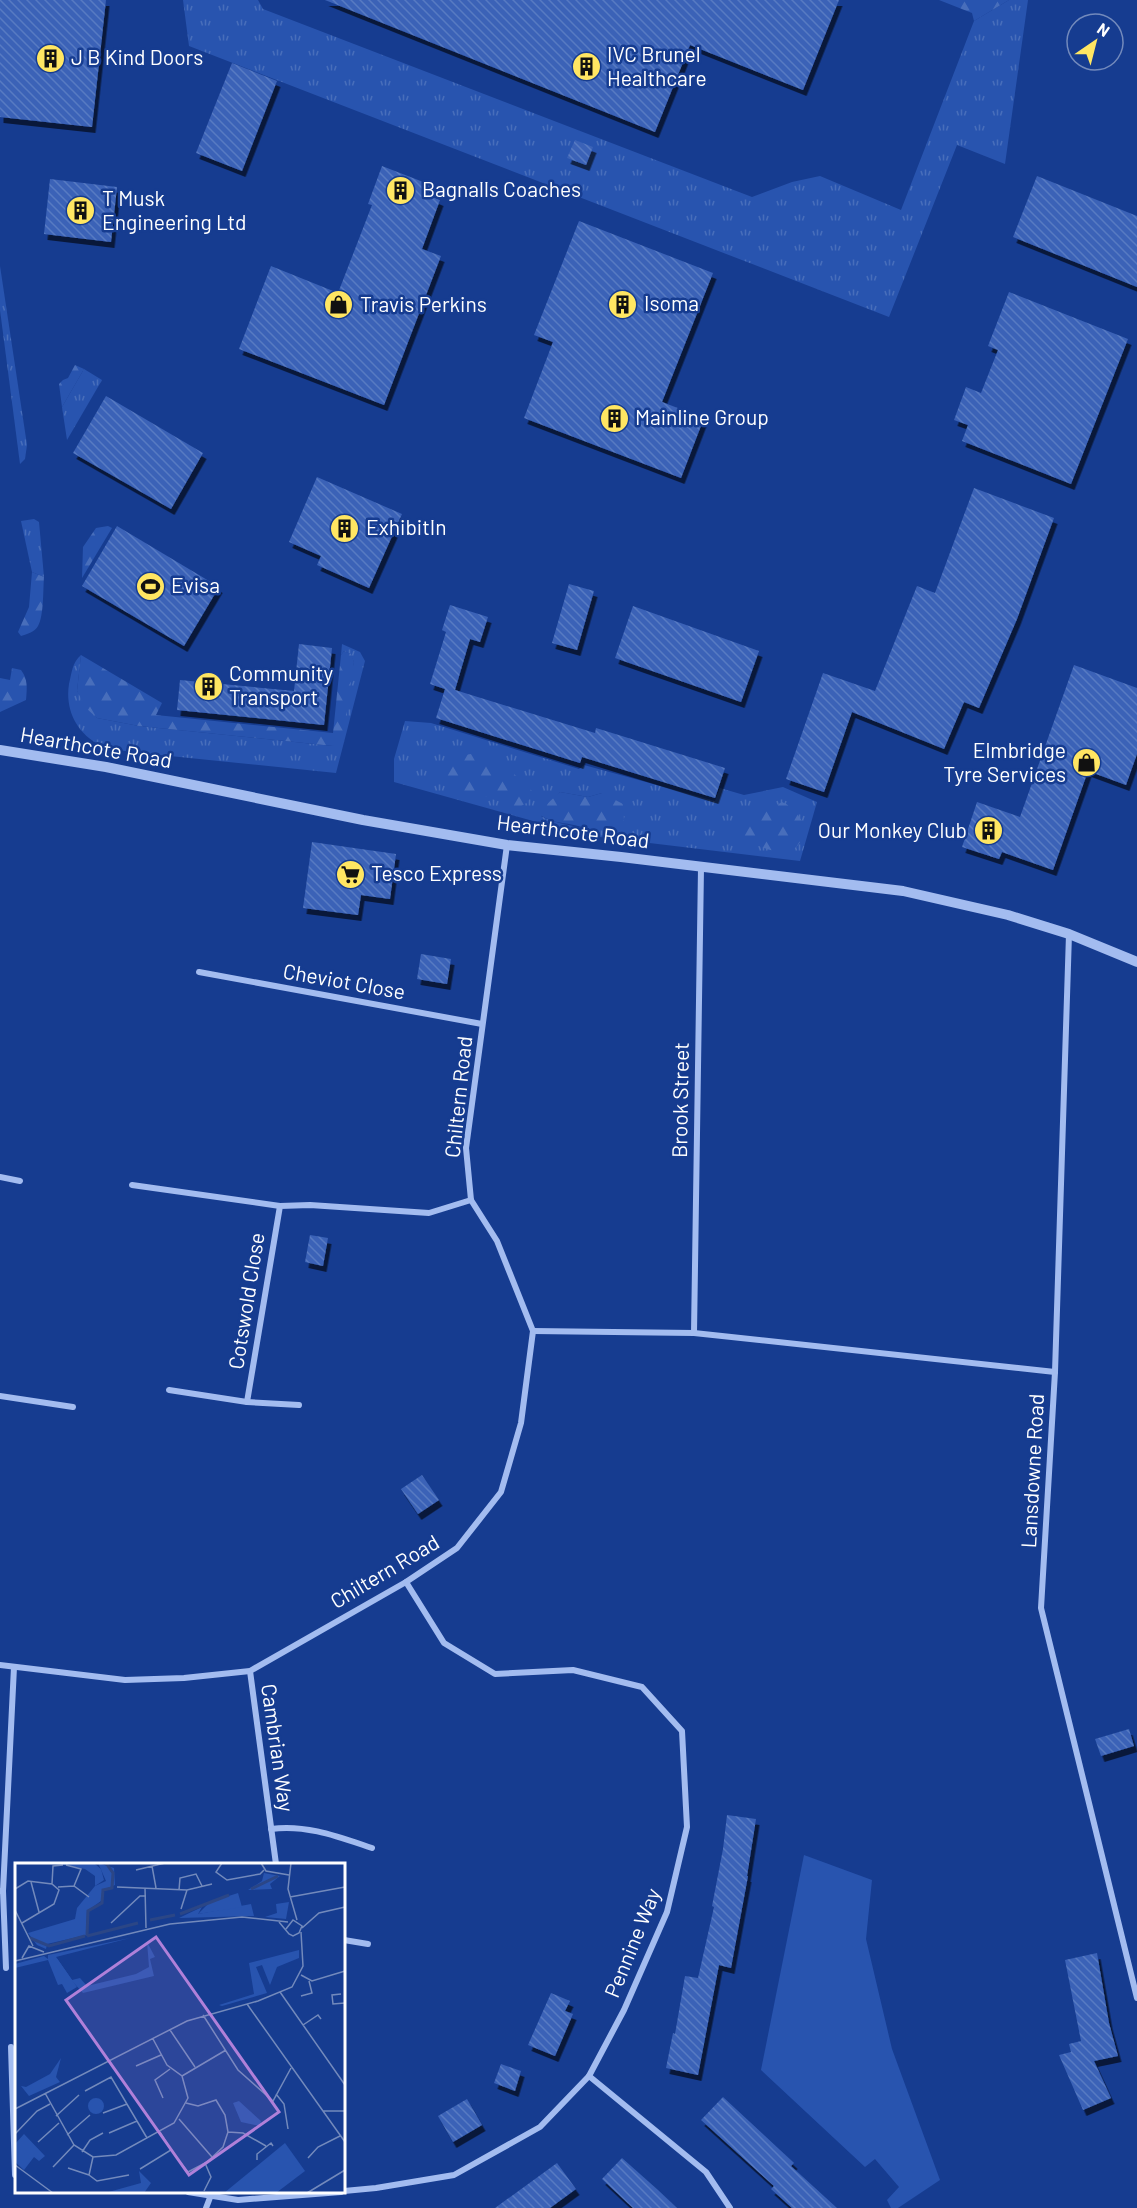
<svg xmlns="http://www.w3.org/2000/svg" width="1137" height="2208" font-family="Barlow,sans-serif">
<defs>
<pattern id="grass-tufts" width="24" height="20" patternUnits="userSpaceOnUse" patternTransform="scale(1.5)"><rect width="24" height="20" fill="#2854af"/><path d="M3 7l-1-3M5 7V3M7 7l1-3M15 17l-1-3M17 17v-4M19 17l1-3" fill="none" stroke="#486ebb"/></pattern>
<pattern id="forest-firs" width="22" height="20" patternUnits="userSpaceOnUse" patternTransform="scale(1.5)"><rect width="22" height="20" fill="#2854af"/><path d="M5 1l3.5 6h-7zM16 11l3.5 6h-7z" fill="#486ebb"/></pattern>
<pattern id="building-back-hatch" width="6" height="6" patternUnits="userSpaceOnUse" patternTransform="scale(1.5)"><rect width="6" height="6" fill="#3a62b7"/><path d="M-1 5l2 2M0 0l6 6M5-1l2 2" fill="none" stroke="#587ac2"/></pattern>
<filter id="shadow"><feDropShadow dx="3.5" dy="6" stdDeviation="0" flood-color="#0009"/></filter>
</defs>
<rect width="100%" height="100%" fill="#163c90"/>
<g fill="url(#grass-tufts)" fill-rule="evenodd">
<polygon points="183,0 258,0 263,9 752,197 792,182 820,176 901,210 974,21 1009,0 1028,0 1005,164 957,145 889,317 189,46"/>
<polygon points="0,266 27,445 25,459 20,464 0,310"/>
<polygon points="84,369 102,380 67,440 62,407"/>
<polygon points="34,519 39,522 44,577 32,572 21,521"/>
<path d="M342 644 360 652 365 661 336 773 131 752C122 750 108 750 100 745 76 733 65 709 69 684 72 672 72 663 81 655L77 691 97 718 139 726 333 746 354 662 350 654 344 651 341 655Z"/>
<path d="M405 721 431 723 579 769 584 765 715 801 720 788 744 795 783 787 817 802 800 861 583 835 394 782V759ZM560 792 588 797 602 793 595 832C577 825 557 825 541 816Z"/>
</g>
<g fill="url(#forest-firs)">
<polygon points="939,0 1009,0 974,21 972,13"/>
<polygon points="75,365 84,369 62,407 59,384 63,380 68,378"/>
<polygon points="108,526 112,528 82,578 83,547 96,528"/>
<path d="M32 572 44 577C43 588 44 617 38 626 35 632 27 634 21 636L18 632 29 607Z"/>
<polygon points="344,651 351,654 354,662 343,734 339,743 333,746 139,726 97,718 86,708 77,691 81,655 162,703 156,715 333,733 341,655"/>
<path d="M12 668 21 670C28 679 27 688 26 700L0 712V678L10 680Z"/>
<path d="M480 753C500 763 517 774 532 791L528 802 518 808 487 797 452 791 442 781C449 758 456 755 480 753Z"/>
<path d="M560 792 588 797 602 793 623 804 624 820C607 835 597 831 578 826 563 822 555 824 540 815L546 805Z"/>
<path d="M782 802 792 807 807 828C804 833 802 840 798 845 785 861 754 845 741 836L738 826 741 815 770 809Z"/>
</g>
<polygon fill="#2854af" points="804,1855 872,1880 866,1939 892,2049 940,2180 898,2208 891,2208 887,2200 899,2187 875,2159 865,2167 761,2070"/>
<g fill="url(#building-back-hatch)" filter="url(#shadow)">
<polygon points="0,0 106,0 92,127 0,117"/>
<polygon points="325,0 839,0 803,90 690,45 655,132"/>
<polygon points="232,63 277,81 242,171 196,153"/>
<polygon points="575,140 593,147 586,165 567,158"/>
<polygon points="382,166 431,185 428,195 440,200 422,249 441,256 384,405 239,349 271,266 338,293 372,205 368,204"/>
<polygon points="1037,176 1137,216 1137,287 1013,237"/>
<polygon points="50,179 117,187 111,242 44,234"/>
<polygon points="579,221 713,273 662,402 704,418 681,478 524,418 553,342 534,335"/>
<polygon points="1009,292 1128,339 1071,484 962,441 968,425 954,420 966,387 981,393 998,350 988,346"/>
<polygon points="106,396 203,453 171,509 73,453"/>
<polygon points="317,477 402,514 369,588 317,565 321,556 289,542"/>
<polygon points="974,488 1054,518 1017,619 979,708 964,702 944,749 852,712 824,792 786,779 823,673 875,691 917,586 935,593"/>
<polygon points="117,526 219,587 184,646 82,586"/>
<polygon points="569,584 594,591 577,650 552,643"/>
<polygon points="450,605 488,617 480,642 470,639 455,690 595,733 596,728 725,768 715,798 582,757 580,763 436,718 445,689 430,684 446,632 442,630"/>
<polygon points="633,606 759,651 741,702 615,658"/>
<polygon points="299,644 332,648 324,725 177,710 180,680 294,691"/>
<polygon points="1074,665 1137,688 1137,754 1126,785 1088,771 1053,870 1002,852 999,859 962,847 977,802 1020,817"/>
<polygon points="312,842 396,854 390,899 361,895 358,915 303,908"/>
<polygon points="421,954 451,959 447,984 417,979"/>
<polygon points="310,1235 328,1238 323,1266 305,1262"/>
<polygon points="422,1475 439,1500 418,1514 401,1489"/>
<polygon points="1129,1729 1134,1746 1101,1756 1095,1739"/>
<polygon points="727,1815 756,1819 747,1876 748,1876 731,1968 719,1965 698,2075 666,2068 673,2033 675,2034 685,1976 698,1978 714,1907 712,1906 723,1849"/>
<polygon points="1097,1953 1109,2023 1118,2056 1094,2061 1111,2098 1083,2110 1059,2055 1071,2052 1069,2044 1081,2041 1065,1960"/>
<polygon points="551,1993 570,2001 565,2011 573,2014 555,2056 528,2045"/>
<polygon points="501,2064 521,2071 515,2091 494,2083"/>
<polygon points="723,2097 794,2163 791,2166 837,2208 792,2208 771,2189 774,2186 701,2120"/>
<polygon points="467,2099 482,2125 453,2142 438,2116"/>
<polygon points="622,2158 658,2190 677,2208 633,2208 602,2179"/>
<polygon points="557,2163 576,2189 550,2208 495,2208"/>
</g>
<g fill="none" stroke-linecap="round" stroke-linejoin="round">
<g stroke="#a3bcf0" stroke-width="6">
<polyline points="1069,934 1055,1372 1041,1608 1137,1998"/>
<polyline points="199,972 482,1024"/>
<polyline points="0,1177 20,1181"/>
<polyline points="132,1185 280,1206"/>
<polyline points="533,1331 694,1333 1055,1372"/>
<polyline points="694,1333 701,868"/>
<polyline points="169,1390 247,1402 299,1405"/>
<polyline points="0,1396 73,1407"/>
<polyline points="247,1402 280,1206 310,1205 429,1213 471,1200"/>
<polyline points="0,1665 125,1680 184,1678 250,1671 406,1582 457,1548 501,1492 521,1423 533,1331 497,1241 471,1200 466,1148 507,845"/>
<polyline points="250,1671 276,1864"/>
<path d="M271 1829C306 1824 339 1837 372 1848"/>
<polyline points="0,1891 3,1891 14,1667"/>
<polyline points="3,1891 6,1968"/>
<polyline points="344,1940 368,1944"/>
<polyline points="11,2047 15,2175 16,2175"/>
<polyline points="589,2076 706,2172 730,2208"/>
<polyline points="344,2191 376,2188 454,2175 540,2127 589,2076 624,2010 667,1912 687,1827 682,1731 642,1687 573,1670 495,1674 444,1643 406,1582"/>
<polyline points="188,2192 238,2200 341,2192"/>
<polyline points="206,2208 211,2195"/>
</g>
<polyline stroke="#a3bcf0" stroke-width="10" points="0,750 106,767 363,820 507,845 621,857 903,891 1008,915 1069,934 1137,962"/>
</g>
<defs>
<symbol id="building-disc" viewBox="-11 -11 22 22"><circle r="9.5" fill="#ffe662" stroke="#163c90"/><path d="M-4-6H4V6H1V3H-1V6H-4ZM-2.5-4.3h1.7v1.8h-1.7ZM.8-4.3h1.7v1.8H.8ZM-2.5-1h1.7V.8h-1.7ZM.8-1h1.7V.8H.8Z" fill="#111"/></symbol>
<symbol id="shop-disc" viewBox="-11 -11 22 22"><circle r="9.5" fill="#ffe662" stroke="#163c90"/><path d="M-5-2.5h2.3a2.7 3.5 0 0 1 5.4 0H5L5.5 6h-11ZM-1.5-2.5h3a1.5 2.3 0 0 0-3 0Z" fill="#111"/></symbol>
<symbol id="stadium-disc" viewBox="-11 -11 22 22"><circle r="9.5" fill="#ffe662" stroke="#163c90"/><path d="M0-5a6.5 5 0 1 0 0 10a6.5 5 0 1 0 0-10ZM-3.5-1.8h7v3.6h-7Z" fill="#111"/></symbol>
<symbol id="supermarket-disc" viewBox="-11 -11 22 22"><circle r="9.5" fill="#ffe662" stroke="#163c90"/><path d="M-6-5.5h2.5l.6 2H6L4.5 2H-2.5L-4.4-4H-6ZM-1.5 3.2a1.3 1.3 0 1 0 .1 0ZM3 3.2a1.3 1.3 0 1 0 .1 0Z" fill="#111"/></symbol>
</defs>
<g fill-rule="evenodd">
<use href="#building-disc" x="34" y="42" width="33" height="33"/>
<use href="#building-disc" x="570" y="50" width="33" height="33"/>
<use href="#building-disc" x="384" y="174" width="33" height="33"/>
<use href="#building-disc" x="64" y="194" width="33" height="33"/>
<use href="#building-disc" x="606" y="288" width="33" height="33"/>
<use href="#shop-disc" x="322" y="288" width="33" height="33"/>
<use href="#building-disc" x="598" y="402" width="33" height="33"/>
<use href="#building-disc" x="328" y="512" width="33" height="33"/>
<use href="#stadium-disc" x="134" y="570" width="33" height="33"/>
<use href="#building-disc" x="192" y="670" width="33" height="33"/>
<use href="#shop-disc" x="1070" y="746" width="33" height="33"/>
<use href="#building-disc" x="972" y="814" width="33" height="33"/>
<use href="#supermarket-disc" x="334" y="858" width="33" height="33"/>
</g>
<g text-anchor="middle" stroke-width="5" stroke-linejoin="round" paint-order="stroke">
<g font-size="21" fill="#fff" stroke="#163c90" text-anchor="start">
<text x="607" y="62">IVC Brunel<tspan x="607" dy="24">Healthcare</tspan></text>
<text x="71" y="65">J B Kind Doors</text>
<text x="422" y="197">Bagnalls Coaches</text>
<text x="102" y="206">T Musk<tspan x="102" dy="24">Engineering Ltd</tspan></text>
<text x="644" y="311">Isoma</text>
<text x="360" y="312">Travis Perkins</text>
<text x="635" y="425">Mainline Group</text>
<text x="366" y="535">ExhibitIn</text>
<text x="171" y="593">Evisa</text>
<text x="229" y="681">Community<tspan x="229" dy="24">Transport</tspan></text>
<text x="1066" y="758" text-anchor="end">Elmbridge<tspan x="1066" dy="24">Tyre Services</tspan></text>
<text x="967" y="838" text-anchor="end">Our Monkey Club</text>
<text x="371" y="881">Tesco Express</text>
</g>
<g font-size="21" fill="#fff" stroke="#163c90">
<text transform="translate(96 748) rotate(10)" y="7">Hearthcote Road</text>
<text transform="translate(573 832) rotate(7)" y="7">Hearthcote Road</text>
<text transform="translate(344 982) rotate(10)" y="7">Cheviot Close</text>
<text transform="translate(459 1097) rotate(-84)" y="7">Chiltern Road</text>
<text transform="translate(681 1100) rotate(-89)" y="7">Brook Street</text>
<text transform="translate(247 1301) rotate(-81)" y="7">Cotswold Close</text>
<text transform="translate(1033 1471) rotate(-87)" y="7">Lansdowne Road</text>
<text transform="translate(385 1572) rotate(-31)" y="7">Chiltern Road</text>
<text transform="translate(277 1748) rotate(82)" y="7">Cambrian Way</text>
<text transform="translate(633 1943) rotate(-68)" y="7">Pennine Way</text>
</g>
</g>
<g transform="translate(15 1863)">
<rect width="330" height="330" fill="#163c90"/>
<path d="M83 0 99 5 100 22 88 27 86 38 72 48 71 72 32 81 31 86 22 82 13 70 60 56 62 45 80 23 91 18ZM274 39 271 56 250 54 262 50 261 41ZM132 79 140 94 135 96 139 113 68 130 45 105 41 94 57 117 65 115 72 123 121 111 134 104ZM46 195 41 214 45 219 14 233 6 223 11 224 35 211Z" fill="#2854af"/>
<path d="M40 0 80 1 86 6 89 17 80 23V13L70 6ZM249 10 265 13 255 21 257 26 233 27 247 18ZM236 41 239 53 164 55 187 44 183 51ZM115 75 41 94 62 124 52 130 47 121 43 122 33 97 0 105V101L29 93 33 96V92ZM284 87V95L262 104 255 122 247 102 241 104 252 130 207 143 204 142 239 131 234 100ZM9 271 30 293 24 298 19 294 9 307 0 299V281Z" fill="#2854af"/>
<path d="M270 280 290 308 261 330H209Z" fill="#2854af"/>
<path d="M73 243a8 8 0 1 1 16 0a8 8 0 1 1-16 0ZM224 238 246 258 245 263 226 259 218 240ZM124 308 136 320 129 330H90L126 320Z" fill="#2854af"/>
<path d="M223 30 227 44 183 51 195 39Z" fill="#2854af"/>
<path fill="none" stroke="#2b4686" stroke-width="3" d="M236 26 263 13M165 51 214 32M135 57 160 52M72 73 73 48 87 40 88 27 97 25 98 10 91 0M72 73 123 60M15 75 34 83 70 73"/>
<path fill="none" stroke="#738abc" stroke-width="1.5" d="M207 0 201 9 212 17 245 11 249 7M246 0 251 8 274 12M276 0 273 26 282 57M51 2 66 6 59 23M137 3 141 25M121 7 150 0M16 19 24 49M37 21 38 3 48 2M43 24 59 23 74 34M102 24 172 27 197 21M130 25 131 65M0 26 13 18 37 21 44 27 39 41 7 60M164 27 165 15 181 11 187 23M275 34 330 24M166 46 172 27M0 47 18 83M264 59 274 71 278 73 284 70 287 63 278 57 271 66M96 60 125 33H131M287 65 304 50 330 44M7 95 14 83 29 89M0 98 155 61 227 54 273 59M286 112 297 118 330 108M265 129 330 222M326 131 317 132 318 141 330 140M286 133 297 130 294 118M232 141 330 279M188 152 223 207 258 238 276 205M288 162 303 152 306 156M155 167 180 204M121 203 146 192M167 213 211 187M70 228 96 214 132 275M30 230 59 282 78 294 101 292 159 260 173 235 167 213 152 202 138 176M261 231 269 241 273 266M148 235 140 217 155 206M0 246 172 158 243 138 277 124 288 103 286 69M308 248H330M88 250 112 241M41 253 64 232M164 256 197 294M213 269 228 270 251 283M94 270 122 258M0 271 22 248 35 241M52 272 75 252M23 279 44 260M67 289 75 277 88 270M78 294 74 312 82 318 114 312M293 295 303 284 325 273M242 297V291L256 280 258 283M165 299 173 309 192 299 208 284 213 269 210 252 201 237 183 243 171 240M0 302 38 330M38 304 59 282M53 305 74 312M125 306 156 287 145 269M189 328 196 314 190 300M292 330 330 307"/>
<path fill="#b080d9" fill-opacity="0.15" stroke="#b080d9" stroke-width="3" d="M141 74 264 249 174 312 51 137Z"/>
<rect width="330" height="330" fill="none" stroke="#fff" stroke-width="3"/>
</g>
<g transform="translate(1095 42) rotate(35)"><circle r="28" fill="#163c90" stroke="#738abc" stroke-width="1.5"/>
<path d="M0-4.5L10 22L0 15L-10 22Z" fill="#ffe662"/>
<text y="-9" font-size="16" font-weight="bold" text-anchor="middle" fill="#ffffff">N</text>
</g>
</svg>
